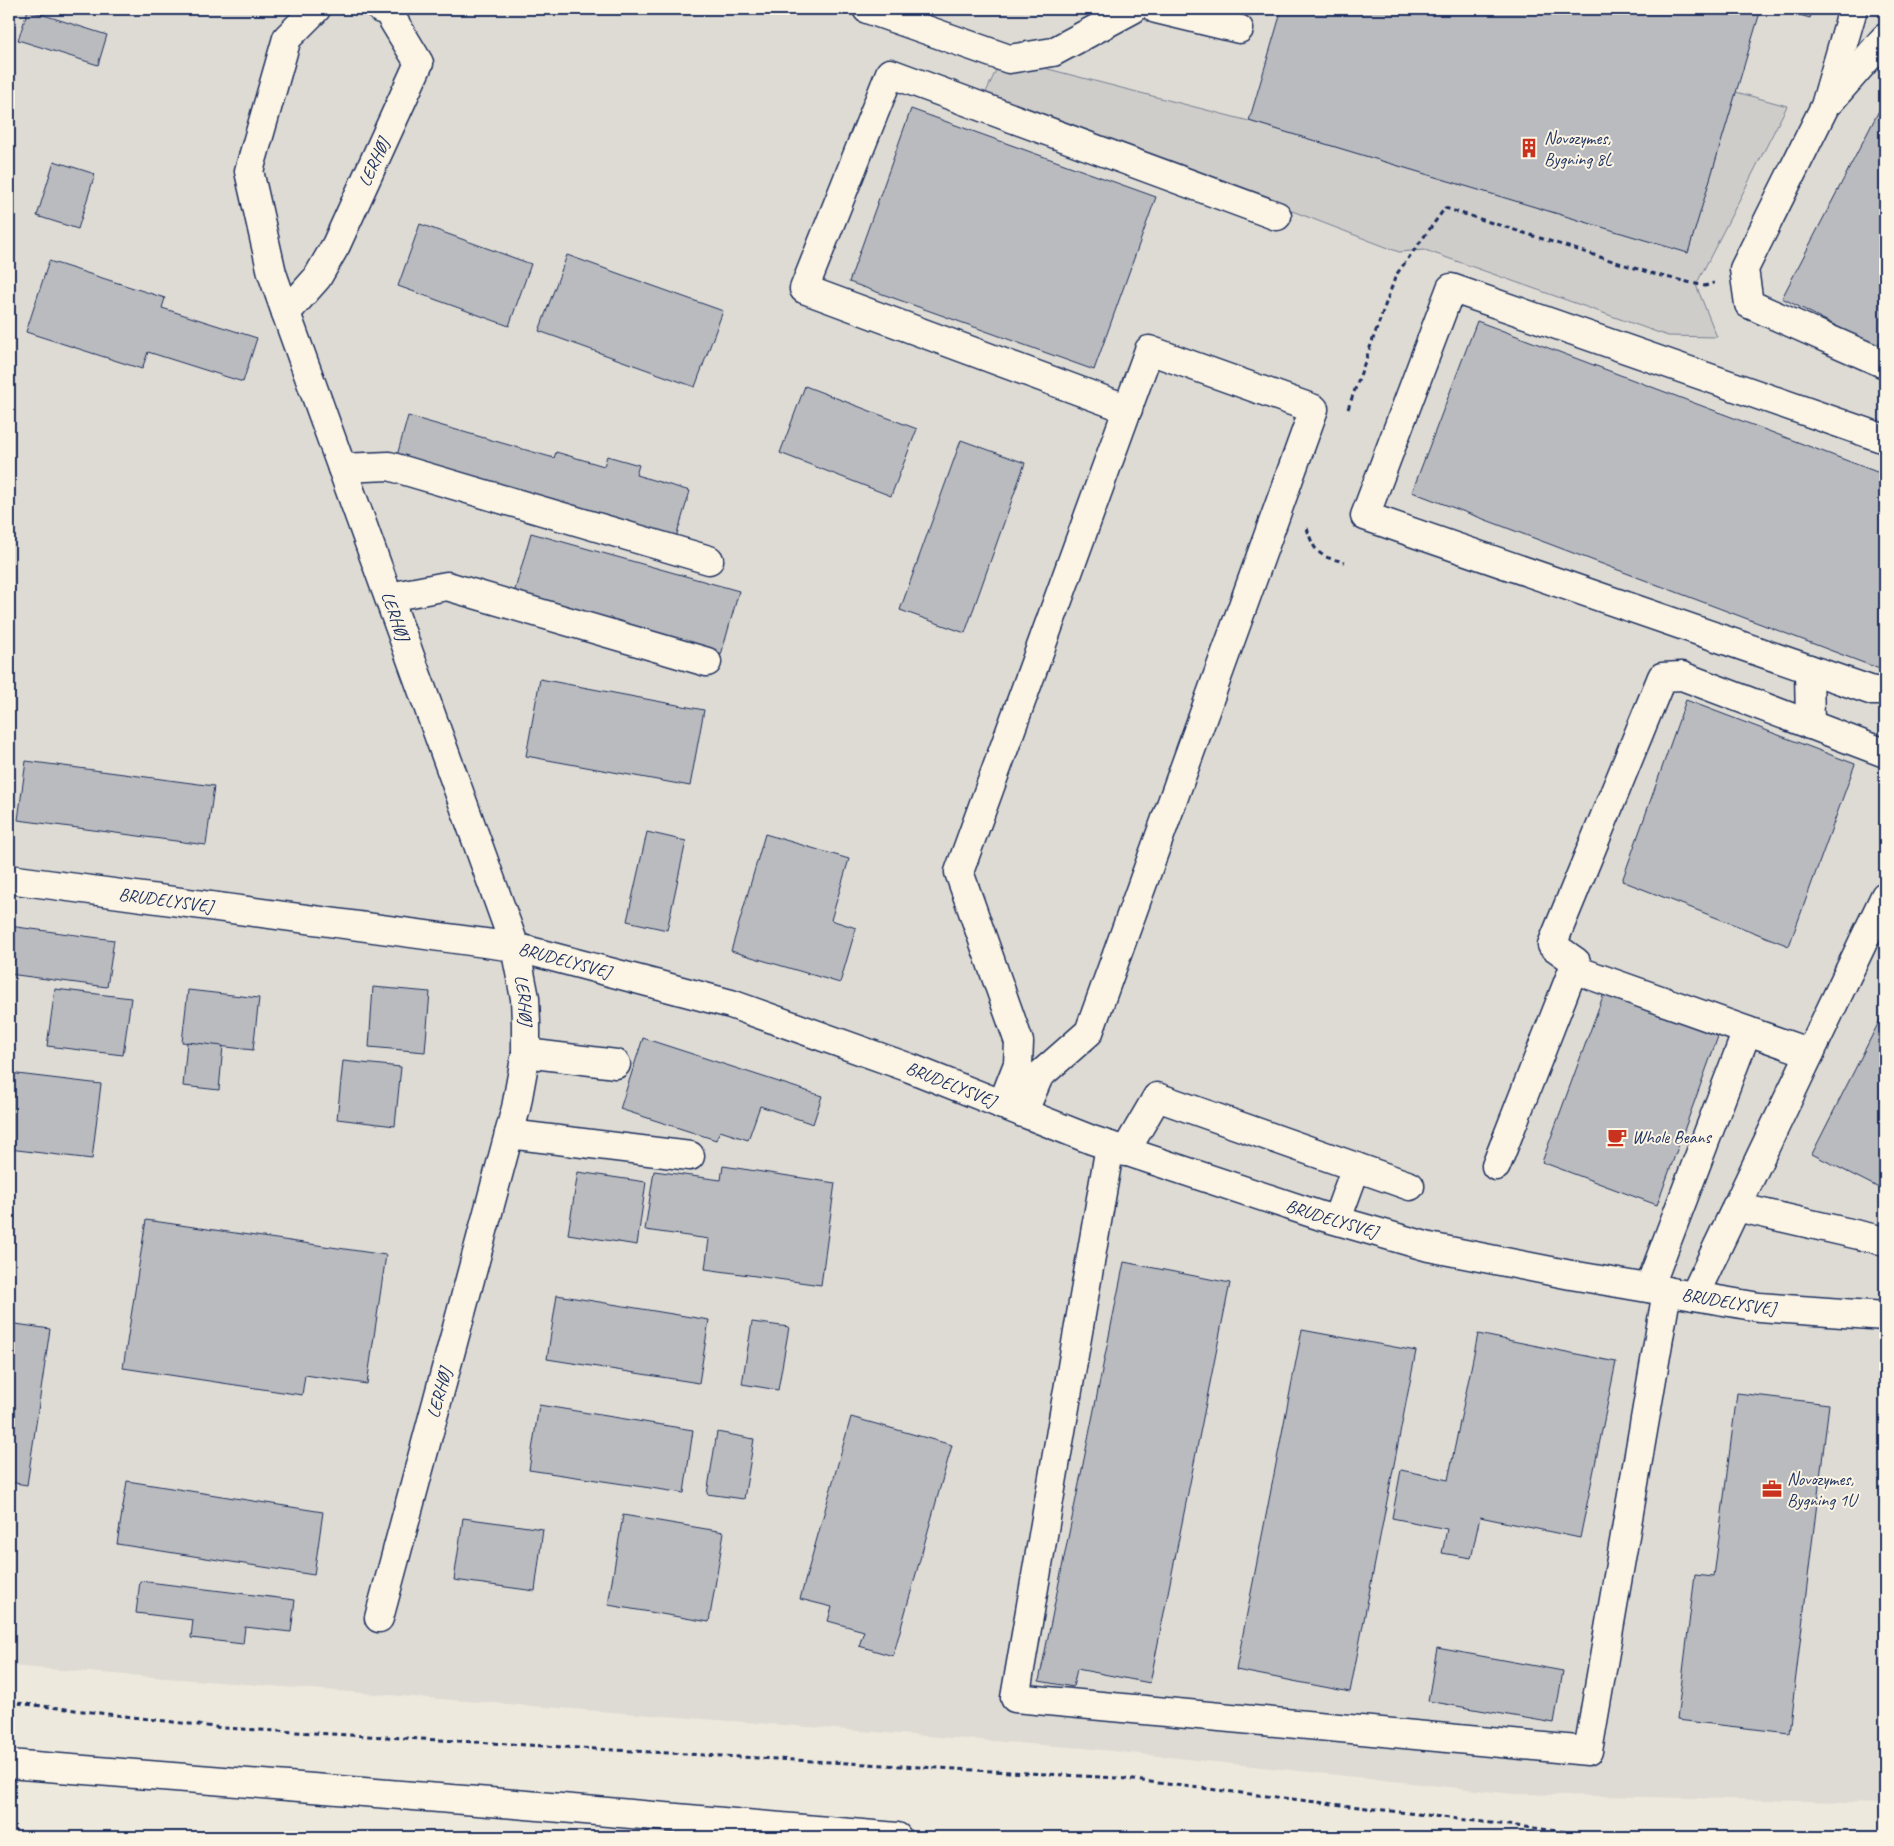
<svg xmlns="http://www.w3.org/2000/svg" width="1894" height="1846" font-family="Caveat,sans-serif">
<rect width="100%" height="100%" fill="#eee9dd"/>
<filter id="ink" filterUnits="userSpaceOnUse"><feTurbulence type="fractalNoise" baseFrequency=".02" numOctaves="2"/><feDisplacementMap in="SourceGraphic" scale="10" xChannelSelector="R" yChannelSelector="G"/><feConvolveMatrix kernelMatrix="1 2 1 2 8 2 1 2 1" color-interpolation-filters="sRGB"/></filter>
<g filter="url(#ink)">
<polygon fill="#dedbd4" points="9,9 1885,9 1885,1803 1514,1794 1083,1748 9,1666"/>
<polygon fill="#cfcdca" stroke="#757e94" points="1021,62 1249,121 1688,252 1736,92 1787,106 1696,285 1717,337 1668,336 1425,250 1399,252 1201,176 983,99 997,68"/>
<g fill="#babbbe" stroke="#1b2f5e">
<polygon points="1282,9 1761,9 1688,253 1249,121"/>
<polygon points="1779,9 1813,9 1810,18"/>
<polygon points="28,10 107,35 98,65 18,40"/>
<polygon points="1885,99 1885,332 1877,347 1782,298"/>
<polygon points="911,109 1156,197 1094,370 849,282"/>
<polygon points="54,161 95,174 78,229 37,216"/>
<polygon points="420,224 531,264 509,326 398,286"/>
<polygon points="567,255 723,311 695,387 539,331"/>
<polygon points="49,261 165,298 162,308 257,338 243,382 148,352 142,369 26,332"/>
<polygon points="1477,321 1885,475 1885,671 1412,492"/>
<polygon points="805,386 917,429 891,496 780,453"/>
<polygon points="408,416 554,458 556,452 604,466 607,456 639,465 636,475 690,491 674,544 395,463"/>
<polygon points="961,440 1025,463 965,633 900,610"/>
<polygon points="531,533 739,591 721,655 513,597"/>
<polygon points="540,679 704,710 690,786 526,756"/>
<polygon points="1686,700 1855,764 1789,946 1622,881"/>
<polygon points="26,761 214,786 206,845 18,820"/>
<polygon points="647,832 686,841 667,930 627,921"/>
<polygon points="765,834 849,859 831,920 856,928 840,983 731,951"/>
<polygon points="9,926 114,940 107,987 9,974"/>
<polygon points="373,987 430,992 425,1052 369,1047"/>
<polygon points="1606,988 1720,1031 1657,1205 1542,1162"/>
<polygon points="55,989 131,998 123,1055 47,1046"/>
<polygon points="188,990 259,998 253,1050 182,1042"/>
<polygon points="1885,1010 1885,1191 1812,1154"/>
<polygon points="643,1038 822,1096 813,1124 760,1106 748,1140 720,1131 716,1140 620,1109"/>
<polygon points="187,1042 223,1046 219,1090 183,1086"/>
<polygon points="343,1061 401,1067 395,1126 337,1119"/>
<polygon points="9,1073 101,1084 92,1159 9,1149"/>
<polygon points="723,1166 835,1183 821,1285 705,1269 709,1239 645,1230 654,1171 721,1180"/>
<polygon points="578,1172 646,1182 637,1245 568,1234"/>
<polygon points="146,1220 386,1255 367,1384 305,1375 302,1395 123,1368"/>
<polygon points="1124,1262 1230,1283 1150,1683 1077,1669 1073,1687 1039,1681"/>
<polygon points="557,1295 709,1320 699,1383 547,1359"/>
<polygon points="752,1322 789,1327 778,1390 742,1384"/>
<polygon points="9,1323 50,1329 27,1485 9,1482"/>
<polygon points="1302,1330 1416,1351 1350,1692 1236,1670"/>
<polygon points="1478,1334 1616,1362 1580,1538 1480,1517 1471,1558 1442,1553 1447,1529 1392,1518 1401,1470 1448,1480"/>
<polygon points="1737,1393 1829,1404 1789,1733 1677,1720 1695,1575 1714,1577"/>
<polygon points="539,1405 693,1430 684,1493 529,1470"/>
<polygon points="851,1417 952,1445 893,1656 859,1646 864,1631 828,1621 832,1607 800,1599"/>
<polygon points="717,1432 754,1439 744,1499 707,1494"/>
<polygon points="127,1481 323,1512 314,1575 117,1544"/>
<polygon points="623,1515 724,1532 709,1622 608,1605"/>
<polygon points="463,1518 543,1529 535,1591 454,1580"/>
<polygon points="140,1581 295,1600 291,1632 245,1627 243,1644 191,1638 193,1620 136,1613"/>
<polygon points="1437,1648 1563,1671 1554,1723 1428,1701"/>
</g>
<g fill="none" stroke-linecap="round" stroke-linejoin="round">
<defs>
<g id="minor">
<path id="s1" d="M316 9 287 38 249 171 272 273 286 313 317 278 336 245 419 63 387 10 381 9"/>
<polyline points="867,9 1009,59 1053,52 1133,9"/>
<polyline points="1156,9 1239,29"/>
<polyline points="1853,9 1825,106 1744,269 1749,304 1885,364"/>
<polyline points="1830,101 1885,38"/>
<path id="s2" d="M286 313 515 947 525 998 526 1023V1053L516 1108 379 1618"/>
<polyline points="1128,409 804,289 890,73 1277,216"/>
<polyline points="1885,439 1451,288 1365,516 1873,691 1885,691"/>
<polyline points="342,468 389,466 709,560"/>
<polyline points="389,597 447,586 707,662"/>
<polyline points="1809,669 1810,725"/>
<path id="s3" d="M9 879 515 947 731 1004 910 1068 1092 1140 1321 1216 1429 1247 1571 1275 1759 1307 1885 1316"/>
<polyline points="1573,969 1810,1053"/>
<polyline points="526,1053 616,1064"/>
<polyline points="1002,1105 1018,1064 1019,1042 959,872 1149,350 1314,409 1089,1032 1039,1076 1023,1113"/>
<polyline points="509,1134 690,1156"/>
<polyline points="1110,1146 1015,1698 1588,1751 1667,1291"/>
<polyline points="1125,1152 1157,1097 1410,1186"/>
<polyline points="1496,1166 1576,962 1552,945 1662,677 1682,676 1885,753"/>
<polyline points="1736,1207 1885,1241"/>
<polyline points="1337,1219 1356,1167"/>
<polyline points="1649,1288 1747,1031"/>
<polyline points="1694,1296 1885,896"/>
</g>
<polyline id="highway" points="9,1764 515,1804 897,1837"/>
</defs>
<use href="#minor" stroke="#1b2f5e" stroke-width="31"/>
<use href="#highway" stroke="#1b2f5e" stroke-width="31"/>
<g stroke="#1b2f5e" stroke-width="3" stroke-dasharray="5 4" stroke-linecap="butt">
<polyline points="1348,409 1396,275 1445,208 1657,275 1705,286 1714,283"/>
<path d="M1307 528C1314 553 1320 557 1345 562"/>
<polyline points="9,1702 223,1728 1117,1778 1608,1837"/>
</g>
<use href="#minor" stroke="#fcf5e5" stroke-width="28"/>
<use href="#highway" stroke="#fcf5e5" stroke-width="28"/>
</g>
</g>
<defs>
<symbol id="building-bare" viewBox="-9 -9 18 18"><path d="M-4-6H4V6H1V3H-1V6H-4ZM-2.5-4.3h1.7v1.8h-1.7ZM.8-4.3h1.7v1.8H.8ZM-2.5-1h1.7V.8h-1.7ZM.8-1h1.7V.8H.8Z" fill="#c8321e" stroke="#fcf5e5" stroke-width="2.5" paint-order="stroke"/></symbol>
<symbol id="cafe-bare" viewBox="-9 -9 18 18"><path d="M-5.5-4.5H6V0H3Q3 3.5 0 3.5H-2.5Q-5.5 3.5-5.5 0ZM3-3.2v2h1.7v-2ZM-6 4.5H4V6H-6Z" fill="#c8321e" stroke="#fcf5e5" stroke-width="2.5" paint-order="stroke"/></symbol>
<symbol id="office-bare" viewBox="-9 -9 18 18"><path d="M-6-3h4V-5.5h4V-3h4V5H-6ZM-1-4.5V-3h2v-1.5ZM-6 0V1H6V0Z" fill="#c8321e" stroke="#fcf5e5" stroke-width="2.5" paint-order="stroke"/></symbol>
</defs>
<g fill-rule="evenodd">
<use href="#building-bare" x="1515" y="134" width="28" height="28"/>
<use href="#cafe-bare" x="1603" y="1123" width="28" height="28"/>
<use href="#office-bare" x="1758" y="1475" width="28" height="28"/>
</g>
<g text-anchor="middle" stroke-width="4" stroke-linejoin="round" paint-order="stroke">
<g font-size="18" fill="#1b2f5e" stroke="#fcf5e5" text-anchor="start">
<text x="1544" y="144">Novozymes,<tspan x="1544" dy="21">Bygning 8L</tspan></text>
<text x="1632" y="1143">Whole Beans</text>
<text x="1787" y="1485">Novozymes,<tspan x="1787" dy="21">Bygning 1U</tspan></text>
</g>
<g font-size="18" fill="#1b2f5e" stroke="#fcf5e5">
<text dy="6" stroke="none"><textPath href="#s1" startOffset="502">LERHØJ</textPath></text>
<text dy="6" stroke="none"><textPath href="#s2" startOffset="322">LERHØJ</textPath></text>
<text dy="6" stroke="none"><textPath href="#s3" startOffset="158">BRUDELYSVEJ</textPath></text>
<text dy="6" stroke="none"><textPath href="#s3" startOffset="562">BRUDELYSVEJ</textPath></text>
<text dy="6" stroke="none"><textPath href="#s2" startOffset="728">LERHØJ</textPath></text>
<text dy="6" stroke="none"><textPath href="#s3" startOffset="968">BRUDELYSVEJ</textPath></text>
<text dy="6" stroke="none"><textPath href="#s3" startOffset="1372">BRUDELYSVEJ</textPath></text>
<text dy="6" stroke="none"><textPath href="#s3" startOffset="1778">BRUDELYSVEJ</textPath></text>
<text transform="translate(439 1393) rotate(-75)" y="6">LERHØJ</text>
</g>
</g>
<rect width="1894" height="1846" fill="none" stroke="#fcf5e5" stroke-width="30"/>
<rect x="15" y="15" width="1864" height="1816" fill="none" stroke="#1b2f5e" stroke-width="2" filter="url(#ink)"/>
</svg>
